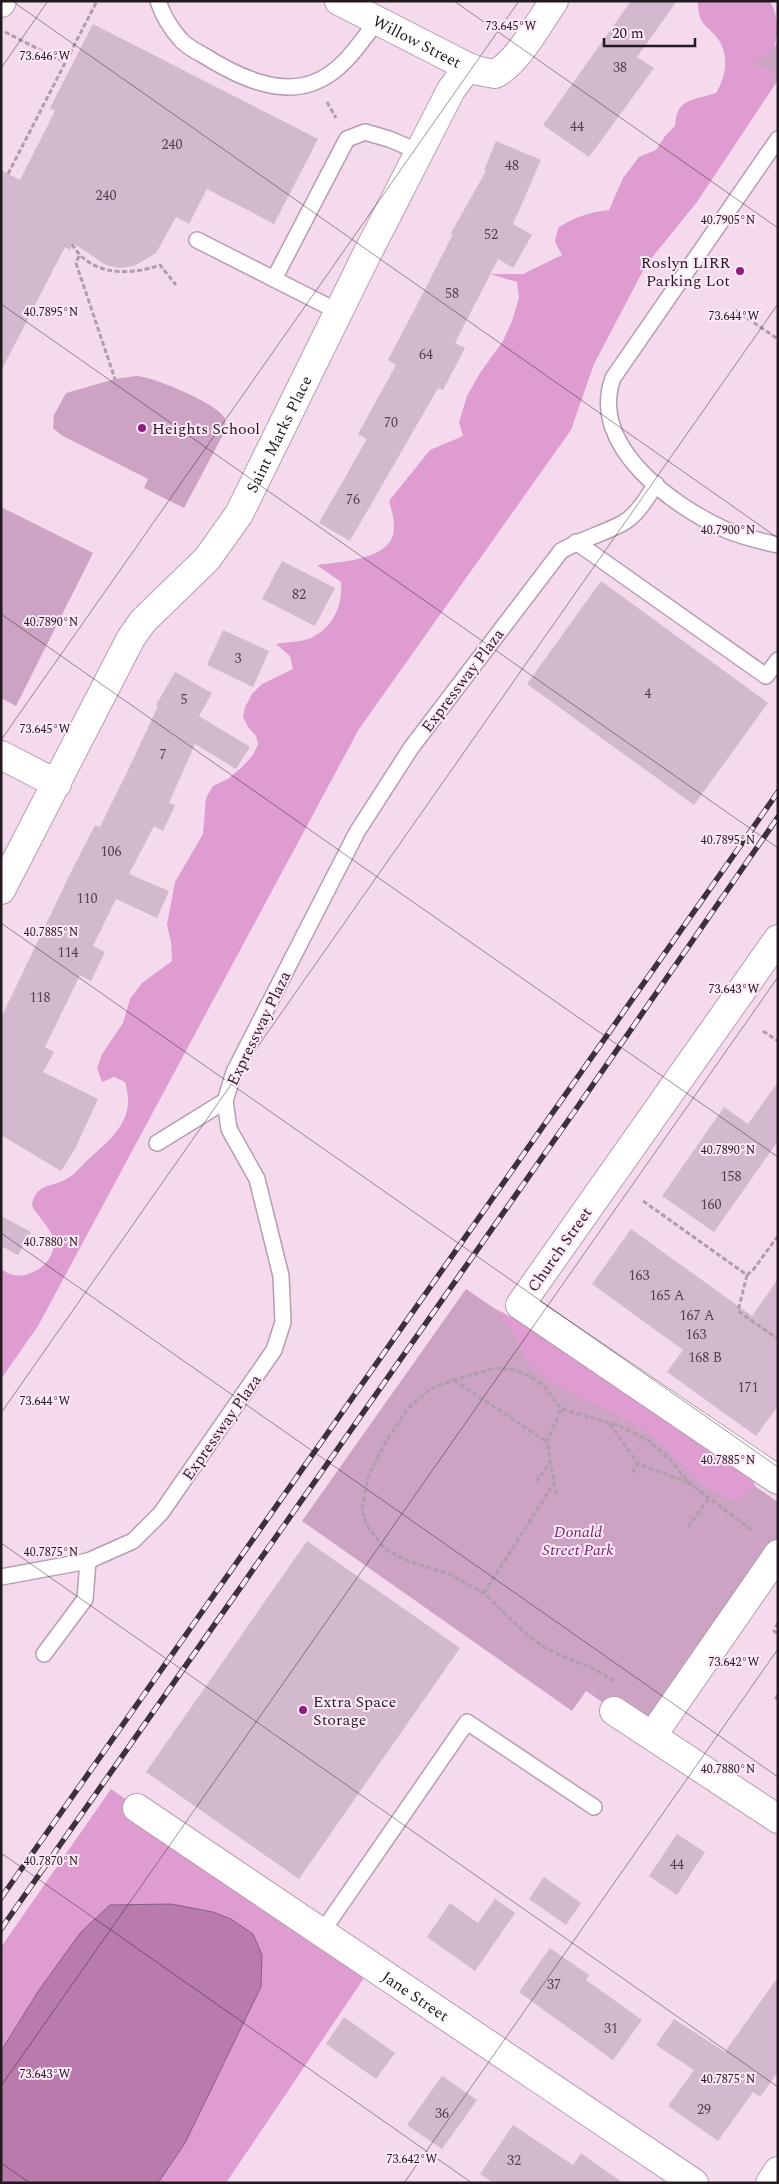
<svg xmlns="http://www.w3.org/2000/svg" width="779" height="2184" font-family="Spectral,serif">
<rect width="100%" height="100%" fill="#f5daee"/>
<g fill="#cda3c4">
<polygon points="778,41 778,80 774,86 775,77 765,68 751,64 774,47"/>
<path d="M136 376C152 376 218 404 225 418V431L184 508 144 488 148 479 61 435 53 428 54 415 66 393 115 379Z"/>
<polygon points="1,507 93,553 16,706 1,698"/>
<polygon points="466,1289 778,1502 778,1554 652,1736 586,1691 572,1711 302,1521"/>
</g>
<g fill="#de9cd0">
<path d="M698 1H769C778 10 779 37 774 47 768 54 759 59 751 64L765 68 775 77 774 86 697 202 646 265 594 364 571 430 359 729 38 1326 1 1379V1268C19 1287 55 1267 54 1242 53 1230 38 1217 32 1206 35 1182 53 1188 68 1178 77 1173 83 1163 91 1157 115 1135 136 1118 125 1082L114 1077 102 1082 97 1068 102 1054 123 1023 130 999 142 983 172 961 171 942 167 925 175 882 203 834 206 798 213 786 228 779 242 767 253 755 258 744 256 736 248 727 243 717 245 707 252 694 262 684 293 669 290 656 276 644C286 642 302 642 311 638 333 627 343 606 341 582L317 565C338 562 387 560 393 535 396 524 392 512 389 501L430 450 463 436 459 422 467 396 480 373 503 341 512 321 519 298 517 282 490 274H523L562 255 555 242 558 228C574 217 590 212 609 210L623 178 639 157 656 150 665 136 675 126C677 97 693 101 716 93 725 78 729 60 721 44 712 26 697 29 698 1Z"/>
<path d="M496 1309 528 1326 629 1397 644 1404 752 1477 755 1486 737 1501C702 1494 680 1458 653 1437 618 1409 573 1400 537 1372 525 1362 524 1354 517 1341 512 1330 503 1320 496 1309Z"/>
<polygon points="111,1789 370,1969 226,2183 1,2183 1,1947"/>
</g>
<polygon fill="#b97aac" stroke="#8c5d82" points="171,1904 213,1912 231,1919 253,1934 262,1955 261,1987 185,2143 158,2183 1,2183 1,2051 39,1990 81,1932 110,1905"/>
<g fill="#d3b9cd">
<polygon points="631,1 677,1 637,57 654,68 589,157 543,125"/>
<polygon points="93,24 318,139 274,224 207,189 189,224 176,217 156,253 134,266 119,268 106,265 73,243 70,250 65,247 1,371 1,170 20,180 55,111 50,108"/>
<polygon points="496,141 541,160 513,224 532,235 513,268 498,259 455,343 465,348 443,390 438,388 350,541 319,523 367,439 358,434 396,365 388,360 421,297 453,234 451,233 486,171 484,170"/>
<polygon points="282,561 335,588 315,626 262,599"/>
<polygon points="601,581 768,703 694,805 527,684"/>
<polygon points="223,630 269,651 253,687 207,665"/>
<polygon points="175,672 212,693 199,716 250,747 236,769 195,744 169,803 175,805 163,831 154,826 129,874 169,891 157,918 116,899 93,946 105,952 91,981 80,975 45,1047 54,1052 43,1072 98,1099 75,1149 61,1171 1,1135 1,1018 71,872 95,825 100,827 131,764 158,706 156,705"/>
<polygon points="778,1082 778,1141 714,1232 662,1196 724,1107 748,1124"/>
<polygon points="1,1216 31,1232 18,1255 1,1246"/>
<polygon points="631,1229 752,1316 778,1279 778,1406 756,1436 667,1372 683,1350 592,1284"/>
<polygon points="307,1541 460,1648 299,1879 146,1772"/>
<polygon points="677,1834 705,1852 677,1895 649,1876"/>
<polygon points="544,1877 581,1903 566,1925 529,1899"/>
<polygon points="495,1899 515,1913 475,1971 427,1937 450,1903 478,1923"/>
<polygon points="550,1948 589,1975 586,1980 642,2020 613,2060 519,1992"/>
<polygon points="778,1977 778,2072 760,2097 753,2092 718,2141 668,2106 694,2070 656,2045 674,2019 725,2052"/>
<polygon points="344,2017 395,2053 376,2079 326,2044"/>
<polygon points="442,2076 477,2100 442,2149 407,2125"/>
<polygon points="513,2125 573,2165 581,2153 623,2183 494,2183 480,2174"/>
</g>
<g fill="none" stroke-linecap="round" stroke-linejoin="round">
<defs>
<g id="service">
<path d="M158 1C163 16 170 28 181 40 187 47 196 51 203 55 235 75 278 97 315 82 343 71 360 43 377 21"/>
<path d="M778 139 613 378C588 446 673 506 726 530 743 537 760 541 778 545"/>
<polyline points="197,240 274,279"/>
<polyline points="339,312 274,279 347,139 365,132 389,139 420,152"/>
<polyline points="576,542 766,676 778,660"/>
<polyline points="157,1143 225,1101"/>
<path d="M1 1577 88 1561 133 1541 161 1513 274 1350 283 1322 281 1276 257 1179 229 1129 225 1101 234 1072 357 832 411 748 561 551C581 539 603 534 623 523 637 515 647 498 656 484"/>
<polyline points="44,1654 85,1599 88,1561"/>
<polyline points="322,1932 467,1722 594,1807"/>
</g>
<g id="minor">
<path id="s1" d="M339 1 468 67 479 71 495 74C519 61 538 24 554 1"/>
<polyline points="1,3 2,1"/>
<polyline points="1,755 57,784"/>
<path id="s2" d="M1 890 131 638 143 621 207 559 239 514 365 258 451 90 468 67"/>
<polyline points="778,939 520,1305 778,1480"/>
<polyline points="614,1711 778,1819"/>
<polyline points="652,1736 778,1554"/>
<path id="s3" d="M137 1808 694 2183"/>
<polyline points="770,2183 778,2171"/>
</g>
</defs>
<use href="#service" stroke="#b79db1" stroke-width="18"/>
<use href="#minor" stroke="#b79db1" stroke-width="30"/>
<g stroke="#b19cac" stroke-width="3" stroke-dasharray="5 2.5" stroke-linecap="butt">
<polyline points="5,32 64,62"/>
<polyline points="327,102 336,118"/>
<polyline points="8,174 97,1"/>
<path d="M72 244C90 276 129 276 160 265L176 285"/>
<polyline points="79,256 76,263 115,379"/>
<polyline points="735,310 778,339"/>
<polyline points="763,1031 778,1041"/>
<polyline points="643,1201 747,1275 753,1270 778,1236"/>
<polyline points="747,1275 738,1311 778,1339"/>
<polyline points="454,1380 547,1442"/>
<polyline points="610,1424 638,1464 687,1482"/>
<polyline points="632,1473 638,1464"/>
<polyline points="536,1482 551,1461"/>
<polyline points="556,1494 547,1442 561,1409"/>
<polyline points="688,1527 709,1498"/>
<polyline points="484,1593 554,1483"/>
<polyline points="778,1623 774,1631 778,1634"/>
<polyline points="614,1681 596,1670 549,1650 529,1637 484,1593 449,1574 408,1561 386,1550 377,1539 366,1524 362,1509 368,1477 385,1443 408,1408 432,1388 454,1380 495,1368 515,1370 530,1376 545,1387 561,1409 620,1426 648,1440 670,1459 688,1482 753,1531"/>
<polyline points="778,1695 776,1698 778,1699"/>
</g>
<use href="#service" stroke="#fff" stroke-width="15"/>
<use href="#minor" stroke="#fff" stroke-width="28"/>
<defs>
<g id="rail">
<polyline points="1,1898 778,792"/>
<polyline points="1,1929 574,1112 778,817"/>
</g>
</defs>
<use href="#rail" stroke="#3c313a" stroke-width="5.5"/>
<use href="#rail" stroke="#ffe9f9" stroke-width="4" stroke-dasharray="11" stroke-linecap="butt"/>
</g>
<path fill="none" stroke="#231a21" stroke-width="1" stroke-opacity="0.45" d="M12 1 778 538M454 1 778 228M1 68 48 1M1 304 778 848M1 614 778 1157M1 740 519 1M1 923 778 1467M1 1233 778 1777M1 1413 778 304M1 1543 778 2087M1 1853 472 2183M1 2086 778 977M1 2163 30 2183M404 2183 778 1649"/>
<g fill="#901f81" stroke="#ffe9f9" stroke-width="2">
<circle cx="740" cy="271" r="5"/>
<circle cx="142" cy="428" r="5"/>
<circle cx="303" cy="1710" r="5"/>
</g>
<g text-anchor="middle" stroke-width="4" stroke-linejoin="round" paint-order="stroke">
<g font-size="14" fill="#4f424c">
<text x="620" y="72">38</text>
<text x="577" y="131">44</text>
<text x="172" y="149">240</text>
<text x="512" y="170">48</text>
<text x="106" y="200">240</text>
<text x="491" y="239">52</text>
<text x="452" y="298">58</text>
<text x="426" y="359">64</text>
<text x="391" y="427">70</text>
<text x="353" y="504">76</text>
<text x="299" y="599">82</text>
<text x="238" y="663">3</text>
<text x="648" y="698">4</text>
<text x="184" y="704">5</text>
<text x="163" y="759">7</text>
<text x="111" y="856">106</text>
<text x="87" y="903">110</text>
<text x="68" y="957">114</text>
<text x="40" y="1002">118</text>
<text x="731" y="1181">158</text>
<text x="711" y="1209">160</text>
<text x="639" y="1280">163</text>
<text x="667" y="1300">165 A</text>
<text x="697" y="1320">167 A</text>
<text x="696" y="1339">163</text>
<text x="705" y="1362">168 B</text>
<text x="748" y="1392">171</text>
<text x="677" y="1869">44</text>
<text x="554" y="1989">37</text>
<text x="611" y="2033">31</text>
<text x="704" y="2114">29</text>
<text x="442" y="2118">36</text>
<text x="514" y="2165">32</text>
</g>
<g font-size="16" fill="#231a21" stroke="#ffe9f9">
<text dy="6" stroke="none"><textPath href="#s1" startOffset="88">Willow Street</textPath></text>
<text dy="6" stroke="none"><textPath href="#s2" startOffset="538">Saint Marks Place</textPath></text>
<text transform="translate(462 680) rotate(-53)" y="6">Expressway Plaza</text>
<text transform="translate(258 1028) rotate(-64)" y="6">Expressway Plaza</text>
<text transform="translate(559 1249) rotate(-55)" y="6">Church Street</text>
<text transform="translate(221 1427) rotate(-55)" y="6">Expressway Plaza</text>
<text dy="6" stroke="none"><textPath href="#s3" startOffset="336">Jane Street</textPath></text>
</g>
<g font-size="16" fill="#231a21" stroke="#ffe9f9" text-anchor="start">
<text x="730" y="268" text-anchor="end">Roslyn LIRR<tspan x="730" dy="18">Parking Lot</tspan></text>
<text x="152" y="434">Heights School</text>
<text x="313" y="1707">Extra Space<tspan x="313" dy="18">Storage</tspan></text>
</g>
<g font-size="16" font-style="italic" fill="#742868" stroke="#ffe9f9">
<text x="578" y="1537">Donald<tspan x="578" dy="18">Street Park</tspan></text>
</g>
</g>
<g font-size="12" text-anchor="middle" fill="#231a21" stroke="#ffe9f9" stroke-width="4" stroke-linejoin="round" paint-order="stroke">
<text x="511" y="30">73.645°W</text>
<text x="45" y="60">73.646°W</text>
<text x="728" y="224">40.7905°N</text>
<text x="51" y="316">40.7895°N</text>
<text x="734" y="320">73.644°W</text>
<text x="728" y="534">40.7900°N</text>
<text x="51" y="626">40.7890°N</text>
<text x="45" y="733">73.645°W</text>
<text x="728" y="844">40.7895°N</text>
<text x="51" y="936">40.7885°N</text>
<text x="734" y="993">73.643°W</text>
<text x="728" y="1154">40.7890°N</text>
<text x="51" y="1246">40.7880°N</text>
<text x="45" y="1405">73.644°W</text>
<text x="728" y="1464">40.7885°N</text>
<text x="51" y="1556">40.7875°N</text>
<text x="734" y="1666">73.642°W</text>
<text x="728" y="1773">40.7880°N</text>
<text x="51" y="1865">40.7870°N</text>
<text x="45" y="2078">73.643°W</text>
<text x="728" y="2083">40.7875°N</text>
<text x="412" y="2163">73.642°W</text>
</g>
<rect width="779" height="2184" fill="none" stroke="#231a21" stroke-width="5"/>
<path d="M604 38v8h91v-8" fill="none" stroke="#231a21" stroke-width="2.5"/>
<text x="612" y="38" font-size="15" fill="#231a21" stroke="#ffe9f9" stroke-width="4" paint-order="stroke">20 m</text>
</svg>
